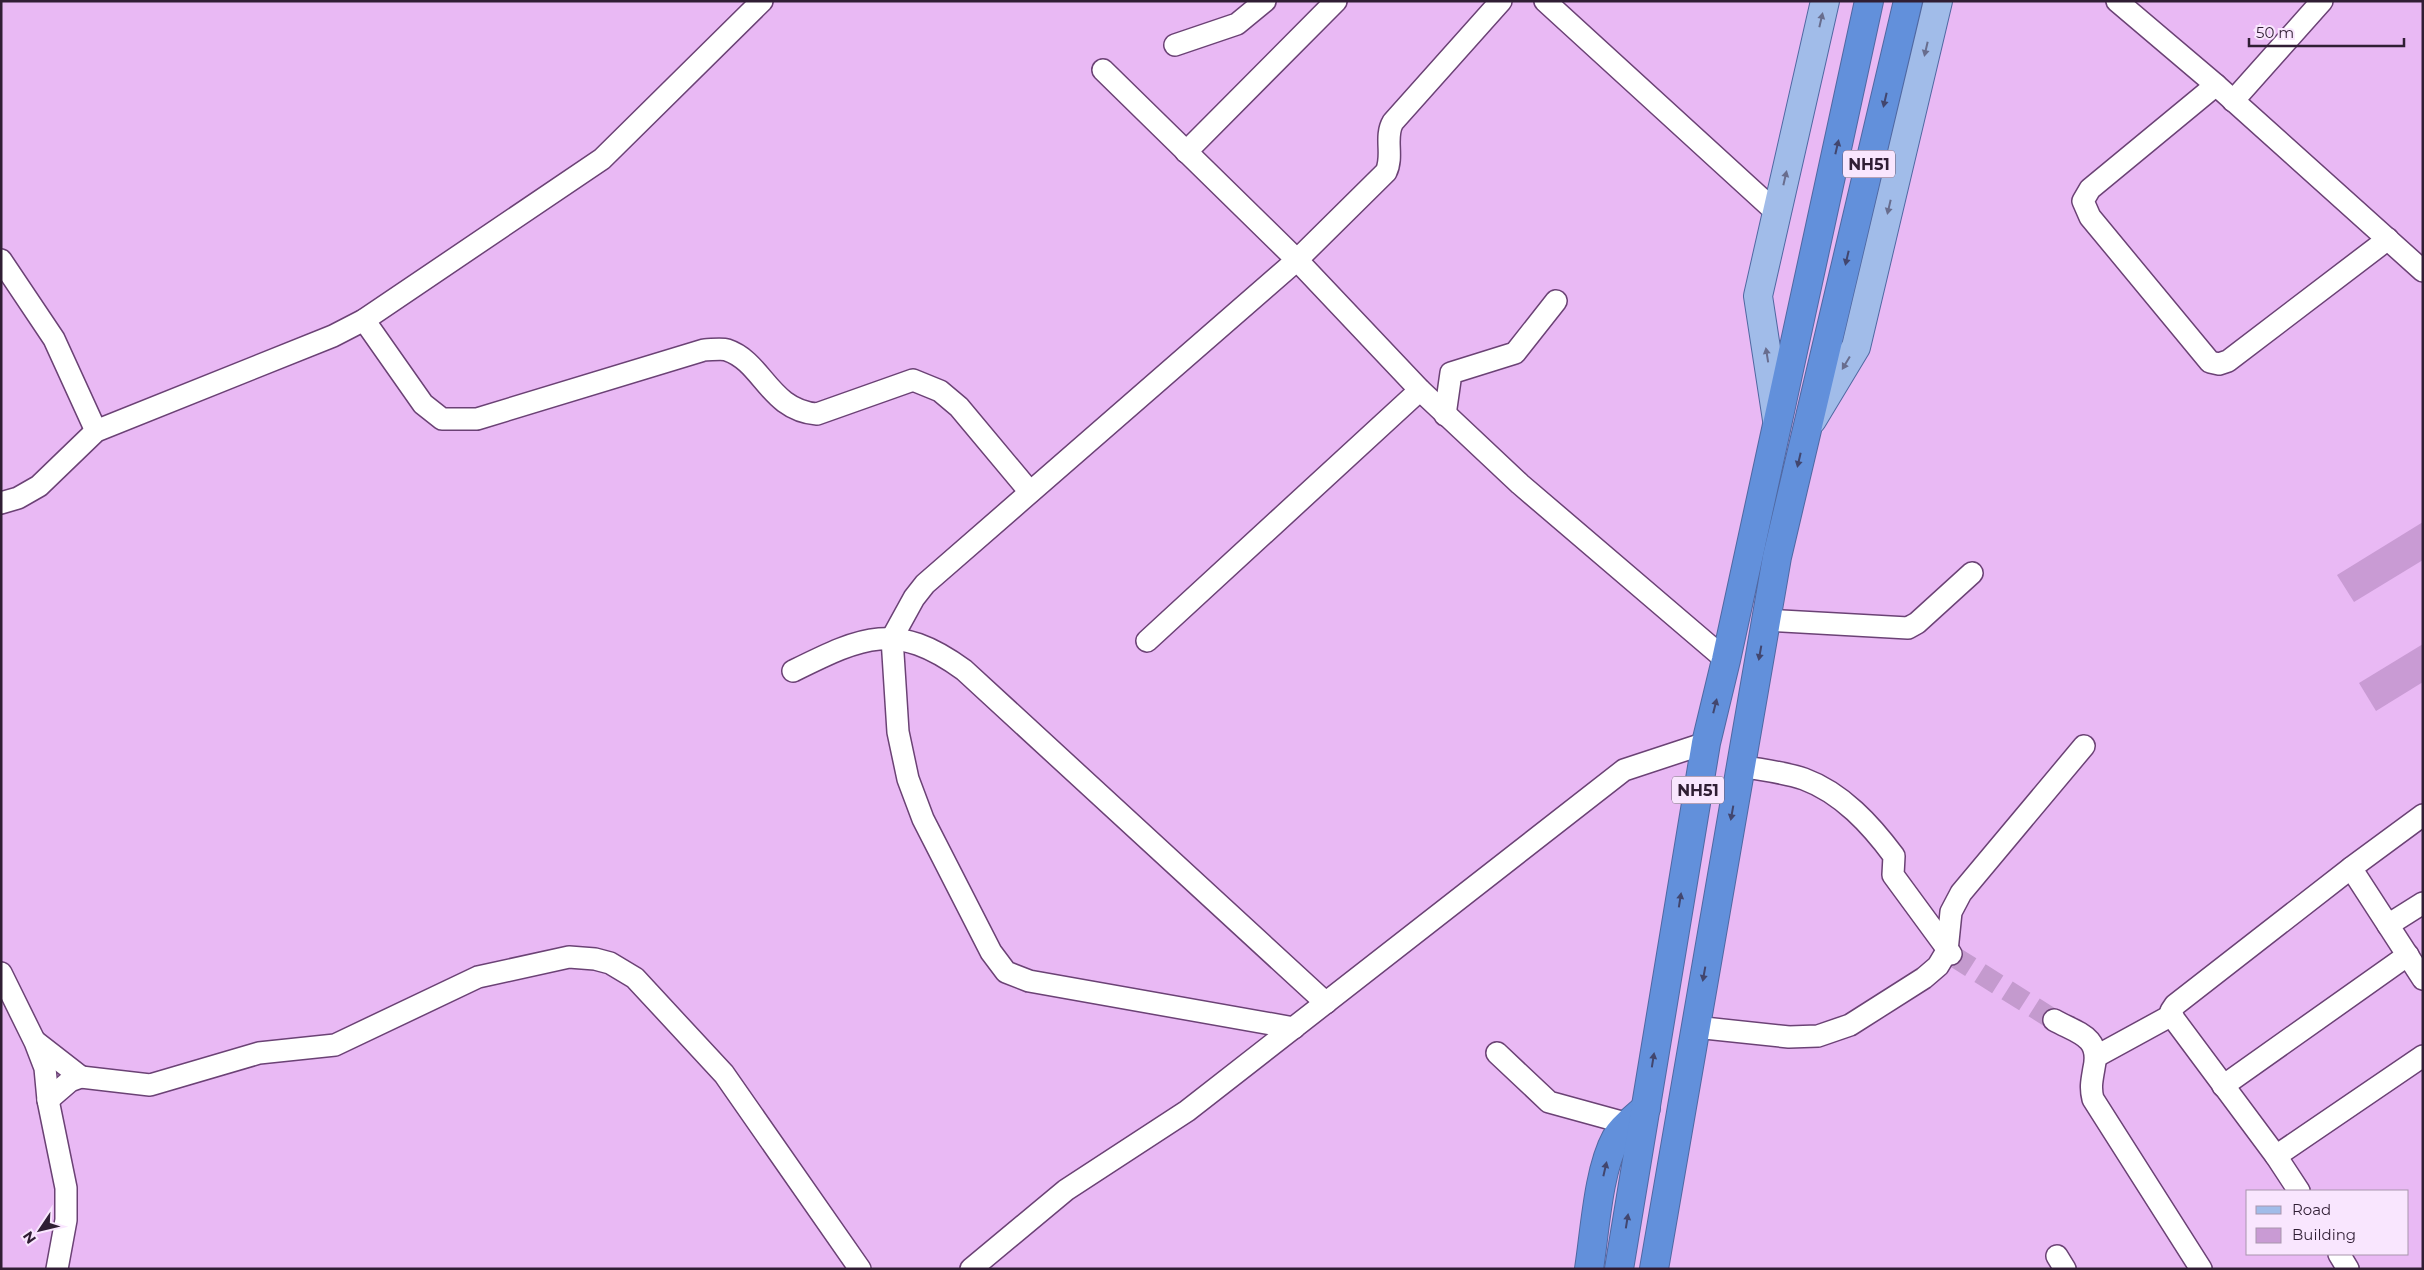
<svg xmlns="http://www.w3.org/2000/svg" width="2424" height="1270" font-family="Montserrat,sans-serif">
<rect width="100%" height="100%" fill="#e9b9f4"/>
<g fill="#c99bd4">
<polygon points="2423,522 2423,560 2354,602 2337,575"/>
<polygon points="2423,644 2423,682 2376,711 2359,683"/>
</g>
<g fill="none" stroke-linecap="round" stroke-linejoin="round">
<polyline stroke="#c49ace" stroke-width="21" stroke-dasharray="21 11" stroke-linecap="butt" points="1953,956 2054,1020"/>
<defs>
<g id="minor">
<polyline points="1545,1 1777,213"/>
<polyline points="2117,1 2216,85 2423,271"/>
<polyline points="1175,45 1237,24 1265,1"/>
<polyline points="1103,70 1297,260 1420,390 1520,484 1726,660"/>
<polyline points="2216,85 2090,189 2083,201 2090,217 2210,362 2219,364 2228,361 2388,239"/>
<polyline points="2233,101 2322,1"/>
<polyline points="1186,152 1336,1"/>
<polyline points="1,260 54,339 96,431"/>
<path d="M364 320 423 404 442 419H477L704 350C711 350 721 348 727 350 763 362 769 410 817 414L913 380 940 391 959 407 1030 492"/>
<polyline points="1445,415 1451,373 1515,353 1556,301"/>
<polyline points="1,503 18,498 39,486 96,431 333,336 364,320 602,159 762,1"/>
<polyline points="1766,620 1908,628 1917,623 1972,573"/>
<polyline points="1147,641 1420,390"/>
<path d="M793 671C862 637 895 620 964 670L1326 1003"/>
<path d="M1740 766C1761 770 1784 772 1804 779 1842 793 1871 825 1894 856L1893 875 1951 954"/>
<polyline points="2351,868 2423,979"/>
<polyline points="2388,925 2423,903"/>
<polyline points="1,973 35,1042 45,1068 48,1100 66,1188 66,1220 57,1269"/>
<path d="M2054 1020C2077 1033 2101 1036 2094 1068 2092 1080 2090 1087 2093 1099L2201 1269"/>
<polyline points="1695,1027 1789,1037 1818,1036 1850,1025 1924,978 1938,966 1947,951 1951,912 1961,893 2084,746"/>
<path d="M1294 1028 1029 981 1006 972 991 952 923 819 908 779 898 732 892 638 914 598 925 584 1297 260 1386 172C1394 156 1384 137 1393 122L1501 1"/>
<polyline points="36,1042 81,1077"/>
<polyline points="1497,1053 1549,1102 1629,1124"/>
<polyline points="2097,1056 2172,1015"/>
<polyline points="2223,1086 2408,955"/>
<polyline points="48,1100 70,1081 81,1077 150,1085 259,1053 335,1045 478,977 569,957 595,959 610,963 635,978 724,1074 860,1269"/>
<polyline points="2276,1156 2423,1056"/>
<polyline points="2299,1191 2276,1156 2174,1019 2171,1011 2175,1005 2351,868 2423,815"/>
<polyline points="2339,1254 2348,1269"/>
<polyline points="2057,1256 2065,1269"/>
<polyline points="971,1269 1066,1190 1187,1111 1624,770 1706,743"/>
</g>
<g id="major">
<polyline points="1777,420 1758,296 1825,1"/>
<polyline points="1812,420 1856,347 1938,1"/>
</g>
<g id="highway">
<path d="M1589 1269C1595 1231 1598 1171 1616 1138 1623 1126 1636 1117 1646 1108"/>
<polyline points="1619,1269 1706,743 1726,660 1869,1"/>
<polyline points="1654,1269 1777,557 1908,1"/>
</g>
</defs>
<use href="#minor" stroke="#6b4275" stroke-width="24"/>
<use href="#major" stroke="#5068a1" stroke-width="30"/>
<use href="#highway" stroke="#5068a1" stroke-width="30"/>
<use href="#minor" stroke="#fff" stroke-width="21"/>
<use href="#major" stroke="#a1bce9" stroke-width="28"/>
<use href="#highway" stroke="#6290db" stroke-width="28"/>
</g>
<defs><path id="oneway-solid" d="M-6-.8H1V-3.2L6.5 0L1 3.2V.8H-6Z" transform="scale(1.25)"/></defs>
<g fill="#686d8e">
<use href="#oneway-solid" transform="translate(1821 20) rotate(-77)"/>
<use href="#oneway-solid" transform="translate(1926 49) rotate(103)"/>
<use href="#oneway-solid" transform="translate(1785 178) rotate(-77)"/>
<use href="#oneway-solid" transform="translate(1889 207) rotate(103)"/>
<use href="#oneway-solid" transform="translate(1767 355) rotate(-99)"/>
<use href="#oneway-solid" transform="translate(1846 363) rotate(121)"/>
</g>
<g fill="#42466e">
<use href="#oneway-solid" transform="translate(1885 100) rotate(103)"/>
<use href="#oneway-solid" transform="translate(1837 147) rotate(-77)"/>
<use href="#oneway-solid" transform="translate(1847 258) rotate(103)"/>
<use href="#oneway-solid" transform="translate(1799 460) rotate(103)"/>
<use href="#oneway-solid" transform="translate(1760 653) rotate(100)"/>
<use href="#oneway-solid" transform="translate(1715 706) rotate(-76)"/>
<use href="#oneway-solid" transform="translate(1732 813) rotate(100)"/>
<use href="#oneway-solid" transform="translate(1680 900) rotate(-81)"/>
<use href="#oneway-solid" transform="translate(1704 974) rotate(100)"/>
<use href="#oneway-solid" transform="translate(1653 1060) rotate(-81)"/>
<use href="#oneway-solid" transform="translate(1605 1169) rotate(-77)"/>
<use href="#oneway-solid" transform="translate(1627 1221) rotate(-81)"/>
</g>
<g text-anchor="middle" stroke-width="4" stroke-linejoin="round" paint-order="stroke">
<g fill="#f9e6fe" stroke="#6c5a71" stroke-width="1">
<rect x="1843" y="150.5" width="52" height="27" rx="4"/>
<rect x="1672" y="776.5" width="52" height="27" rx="4"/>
</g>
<g font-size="16" font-weight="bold" fill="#301e34">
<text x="1869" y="170">NH51</text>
<text x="1698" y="796">NH51</text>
</g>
</g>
<rect width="2424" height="1270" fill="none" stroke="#301e34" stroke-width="5"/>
<rect x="2246" y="1190" width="162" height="65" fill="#f9e6fe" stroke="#a996ad"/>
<rect x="2256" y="1206" width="25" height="8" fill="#a1bce9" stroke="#a996ad"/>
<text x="2292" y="1215" font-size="15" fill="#301e34">Road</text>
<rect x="2256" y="1228" width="25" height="15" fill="#c99bd4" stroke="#a996ad"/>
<text x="2292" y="1240" font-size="15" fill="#301e34">Building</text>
<g transform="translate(40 1230) rotate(235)" stroke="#f9e6fe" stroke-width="4" paint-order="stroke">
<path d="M0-4L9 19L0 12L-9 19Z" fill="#301e34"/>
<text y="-8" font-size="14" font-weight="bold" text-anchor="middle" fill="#301e34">N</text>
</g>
<path d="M2249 38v8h155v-8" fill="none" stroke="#301e34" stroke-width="2.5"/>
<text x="2256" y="38" font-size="15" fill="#301e34" stroke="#f9e6fe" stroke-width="4" paint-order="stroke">50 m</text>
</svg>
